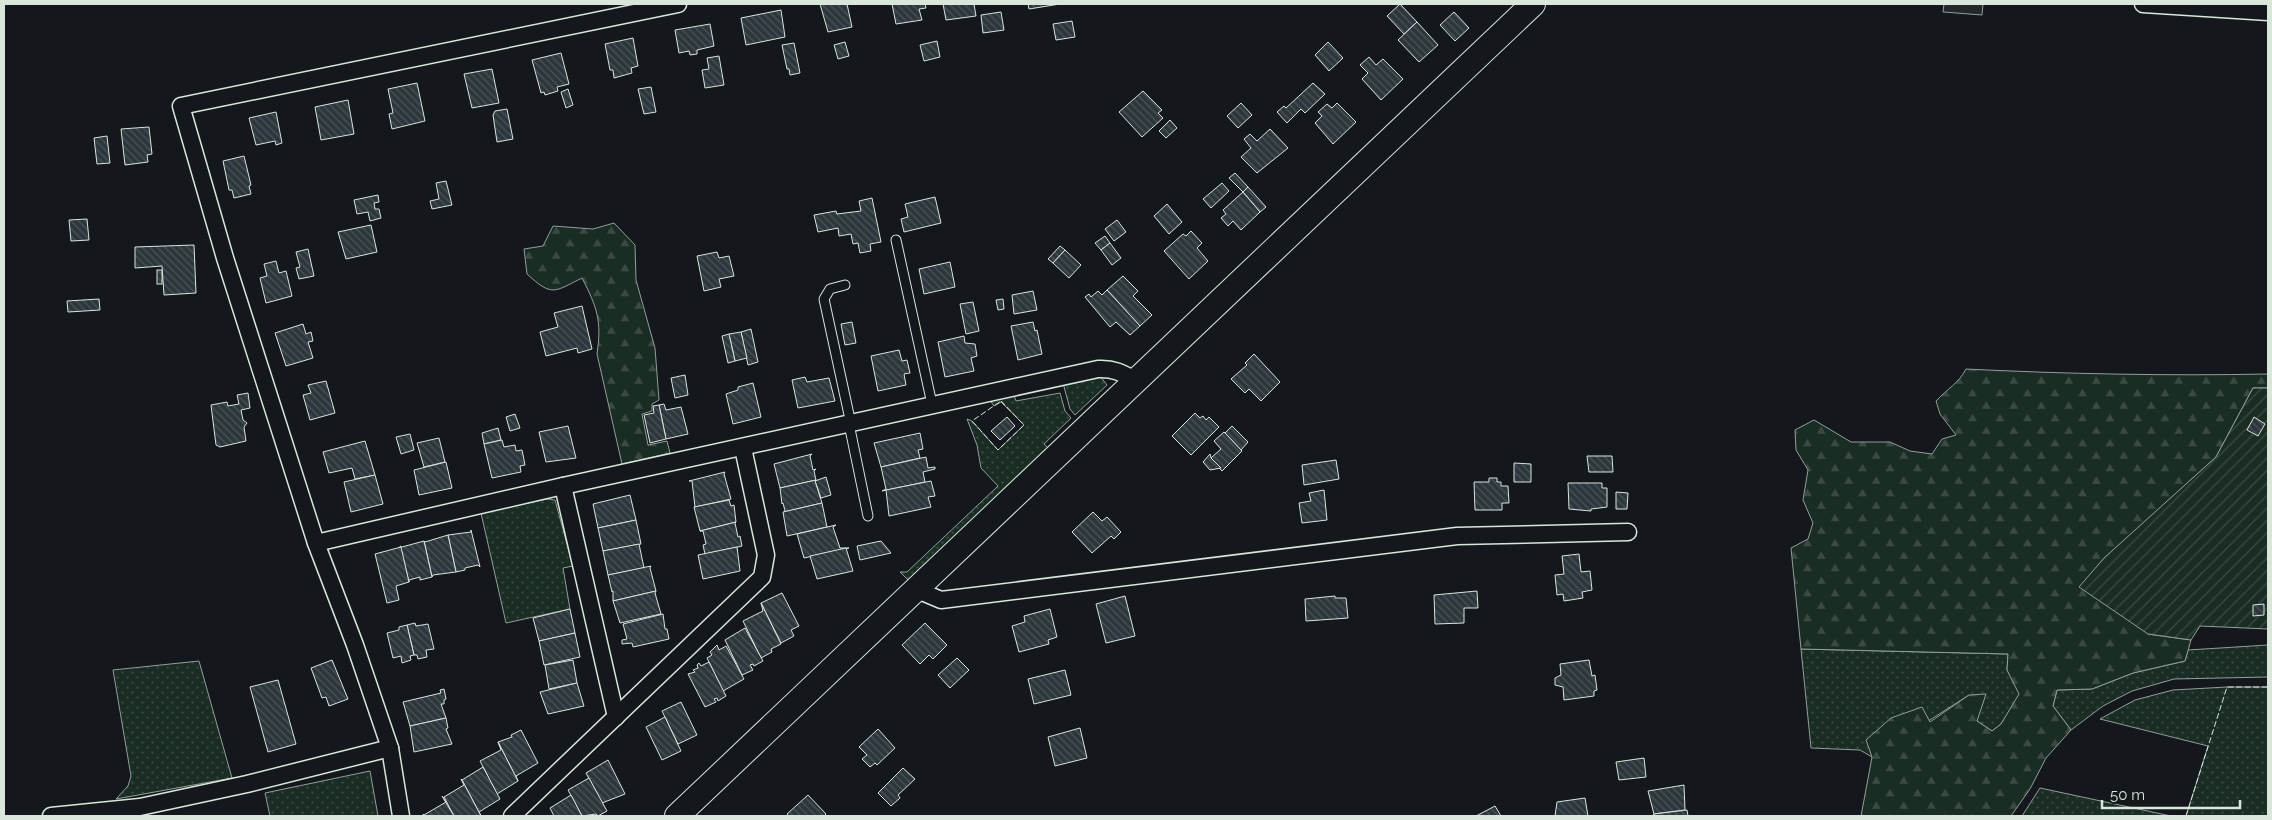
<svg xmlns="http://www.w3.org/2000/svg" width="2272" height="820" font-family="Raleway,sans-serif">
<defs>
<pattern id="grass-dots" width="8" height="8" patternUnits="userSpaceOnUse" patternTransform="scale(1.25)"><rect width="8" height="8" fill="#1a2d24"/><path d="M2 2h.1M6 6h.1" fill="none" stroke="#3b4b43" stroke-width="1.8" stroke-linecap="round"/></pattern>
<pattern id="forest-firs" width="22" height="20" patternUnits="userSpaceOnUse" patternTransform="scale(1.25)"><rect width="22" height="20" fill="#1a2d24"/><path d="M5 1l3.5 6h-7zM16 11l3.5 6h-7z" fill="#3b4b43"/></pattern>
<pattern id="garden-furrows" width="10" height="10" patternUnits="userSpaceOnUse" patternTransform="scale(1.25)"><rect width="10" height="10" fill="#1a2d24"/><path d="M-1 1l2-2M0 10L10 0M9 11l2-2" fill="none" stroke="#3b4b43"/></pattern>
<pattern id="building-back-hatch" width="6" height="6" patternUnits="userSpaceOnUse" patternTransform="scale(1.25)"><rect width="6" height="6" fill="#2c363c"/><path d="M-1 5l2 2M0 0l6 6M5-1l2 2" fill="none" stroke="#4a5358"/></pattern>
</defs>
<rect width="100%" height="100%" fill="#14181c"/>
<g fill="url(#grass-dots)" stroke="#939e99">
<polygon points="1100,376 1107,385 1075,415 1070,409 1063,383"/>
<polygon points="1013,393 1016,401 1060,393 1065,411 1071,418 1044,444 1048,448 908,580 900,572 907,572 998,486 981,468 977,445 967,419 972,421 998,450 1024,425 1001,402 994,406 989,399"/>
<polygon points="547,499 555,500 573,566 563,568 570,609 506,623 481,513"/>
<polygon points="2268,645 2268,677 2174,679 2132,691 2103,706 2071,730 2053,706 2057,690 2092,689 2133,673 2185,661 2188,650"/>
<polygon points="1801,649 2008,654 2007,670 2020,694 2001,724 1992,731 1977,721 1969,695 1872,757 1860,750 1811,748"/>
<polygon points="199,661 232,778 116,799 128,786 131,776 113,670"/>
<polygon points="2227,687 2268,687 2268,816 2186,816 2208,746 2100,719 2135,700 2173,690"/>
<polygon points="370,771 378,816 270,816 265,793"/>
<polygon points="2040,788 2171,816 2022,816"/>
</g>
<g fill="url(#forest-firs)" stroke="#939e99">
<path d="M614 223 635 245 636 280 655 348 659 400 652 404V411L642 414 648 445 667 441 670 453 622 464 597 354C602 321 597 307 582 278 554 292 552 297 527 274L524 249 543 246 553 226 593 229Z"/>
<path d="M1966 369C2067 374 2168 376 2268 374V388H2253L2216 457 2105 558 2148 634 2191 640 2185 661 2133 673 2092 689 2057 690 2053 706 2071 730 2046 758 2030 789 2011 816H1861L1872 757 1866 740 1891 718 1922 707 1930 722 1969 695 1986 694 1977 721 1992 731 2001 724 2019 694 2007 670 2008 654 1801 649 1791 548 1808 539 1813 523 1803 500 1808 470 1796 450 1795 430 1814 420 1851 442H1890L1910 451 1932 454 1942 439 1956 435 1940 414 1936 401C1947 389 1959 383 1966 369Z"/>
</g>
<polygon fill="url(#garden-furrows)" stroke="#939e99" points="2253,388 2268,388 2268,629 2200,626 2191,640 2148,634 2079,587 2104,558 2216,457"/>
<polygon fill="#24282b" stroke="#939e99" points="1944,4 1983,4 1982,15 1943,12"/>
<g fill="url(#building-back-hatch)" stroke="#d8e6dc">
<polygon points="820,4 847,4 852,27 828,32"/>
<polygon points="892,4 925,4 926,8 919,9 922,20 896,24"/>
<polygon points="943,4 974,4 976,16 946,20"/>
<polygon points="1028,4 1060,4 1029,9"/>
<polygon points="1400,4 1417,22 1404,34 1387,16"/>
<polygon points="781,10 785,37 746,45 741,18"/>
<polygon points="1001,12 1004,30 983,33 981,15"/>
<polygon points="1454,12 1469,28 1455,41 1440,25"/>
<polygon points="1072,21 1075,37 1056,40 1053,24"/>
<polygon points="1417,22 1438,45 1419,62 1398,40"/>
<polygon points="710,24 714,46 697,50 697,54 690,55 689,51 679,53 675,30"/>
<polygon points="633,38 638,66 631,68 632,73 614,78 613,70 610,70 605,44"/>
<polygon points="937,41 940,57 924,61 920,45"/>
<polygon points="845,42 849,56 838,59 834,45"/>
<polygon points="1328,42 1343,58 1329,71 1315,55"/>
<polygon points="794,43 800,73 790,75 789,69 787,69 782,45"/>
<polygon points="561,53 569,84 557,87 558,91 545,95 544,92 541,93 532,60"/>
<polygon points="719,56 724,85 705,88 702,70 709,69 707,58"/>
<polygon points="1369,57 1376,65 1383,59 1403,79 1381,100 1362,79 1368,73 1360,65"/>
<polygon points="492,69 499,103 472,108 464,74"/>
<polygon points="417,83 425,121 392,129 389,114 393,113 388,89"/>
<polygon points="1313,83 1325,94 1305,113 1301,109 1287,123 1277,112 1284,106 1286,108"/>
<polygon points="651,87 656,112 644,114 638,89"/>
<polygon points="568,89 573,105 566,108 561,92"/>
<polygon points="1143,91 1162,110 1158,113 1163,118 1142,137 1119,112"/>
<polygon points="348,100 354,134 321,140 315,107"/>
<polygon points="1241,103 1252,115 1238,128 1227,116"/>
<polygon points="1337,103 1356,122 1333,144 1315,123 1322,116 1318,112 1327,104 1332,108"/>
<polygon points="507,109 513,139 497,142 493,115 495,111"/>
<polygon points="276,112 282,143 276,145 275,141 256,145 249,118"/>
<polygon points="1170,120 1177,128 1166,138 1159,131"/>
<polygon points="149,127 152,154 147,155 148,162 125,165 121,129"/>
<polygon points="1270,129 1288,148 1257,173 1241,157 1251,148 1244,139 1250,134 1257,141"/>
<polygon points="107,136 110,163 97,164 94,138"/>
<polygon points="244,156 251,185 249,186 251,194 234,198 232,190 229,190 223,161"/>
<polygon points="1235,173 1248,187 1243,192 1229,178"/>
<polygon points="446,181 452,205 432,209 430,201 439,199 436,183"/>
<polygon points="1222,183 1229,191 1211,208 1203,199"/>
<polygon points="1248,187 1266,207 1260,212 1243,192"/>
<polygon points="1243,192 1260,212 1241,230 1233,221 1228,226 1221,218 1226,214 1223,210"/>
<polygon points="378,195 379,202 374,203 375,209 379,209 381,218 370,221 368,212 357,214 354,200"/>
<polygon points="935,197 941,223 904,232 901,219 908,217 905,204"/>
<polygon points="872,198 881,242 870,244 871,251 860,253 858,243 853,244 851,234 839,236 838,228 818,232 814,215 836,211 837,214 861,211 859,201"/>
<polygon points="1167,204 1182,222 1169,234 1154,216"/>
<polygon points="87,219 89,240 71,241 69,220"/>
<polygon points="1117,220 1126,232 1114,241 1105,229"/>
<polygon points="371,225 377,252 346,259 338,232"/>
<polygon points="1191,231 1202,243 1197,248 1208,261 1189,279 1164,251 1183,234 1186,236"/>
<polygon points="1105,236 1110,243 1101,250 1095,243"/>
<polygon points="1110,243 1121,258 1112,265 1101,250"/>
<polygon points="194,245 196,293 164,295 162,266 135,268 135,247"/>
<polygon points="1060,246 1065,250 1053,263 1048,259"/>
<polygon points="308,249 314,276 299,279 296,268 300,267 296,252"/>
<polygon points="1065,250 1081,265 1069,278 1053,263"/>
<polygon points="717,252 719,258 729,256 734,276 719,279 721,287 704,291 697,256"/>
<polygon points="276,261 279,273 286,271 292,296 266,303 260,278 267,276 264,264"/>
<polygon points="950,262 955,287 924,294 919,269"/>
<rect x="157" y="270" width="5" height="14"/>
<polygon points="1123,276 1138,291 1133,296 1152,315 1140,326 1107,290"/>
<polygon points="1107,290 1140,326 1130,335 1116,322 1110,327 1085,297 1089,294 1091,297 1098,291 1102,295"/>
<polygon points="1033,291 1037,310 1014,314 1012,295"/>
<polygon points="99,299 100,310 68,312 67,301"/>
<polygon points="1003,299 1004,309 998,310 996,300"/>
<polygon points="973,302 979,331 966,334 960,304"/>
<polygon points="582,306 592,349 578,353 577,348 546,356 540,332 558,327 554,313"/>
<polygon points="852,322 856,343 845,345 841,324"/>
<polygon points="1033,322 1035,331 1037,330 1042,354 1018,360 1011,326"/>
<polygon points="303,324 306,334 311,332 313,341 308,342 313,358 286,366 275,333"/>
<polygon points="751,329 758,362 748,365 741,332"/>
<polygon points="741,332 747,358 735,361 729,334"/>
<polygon points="729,334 735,361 728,363 722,336"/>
<polygon points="964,336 965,343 975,344 977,356 971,358 974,371 945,377 938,342"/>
<polygon points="899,350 902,361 907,360 910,373 904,374 906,385 878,391 871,356"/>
<polygon points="1254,354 1280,382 1261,401 1249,389 1245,393 1231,379 1247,365 1245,363"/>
<polygon points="685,375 688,395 675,398 671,378"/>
<polygon points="805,377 807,382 829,378 835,401 798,408 792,380"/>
<polygon points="326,381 335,413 310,420 303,395 311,393 308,385"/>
<polygon points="753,383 761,417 733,424 726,394 738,390 738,387"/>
<polygon points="248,393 250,408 241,410 243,420 247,423 244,427 246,441 220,447 216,445 211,405 227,402 228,406 239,404 237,395"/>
<polygon points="664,404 666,410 681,407 688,434 666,439 659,405"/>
<polygon points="659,405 666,439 650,443 644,415 654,413 653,406"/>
<polygon points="1195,413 1200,418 1203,416 1206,420 1209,417 1219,427 1191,455 1172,436"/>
<polygon points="515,414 520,428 510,431 506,417"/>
<polygon points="1007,417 1015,426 1000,440 991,431"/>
<polygon points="2254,417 2265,424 2258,436 2247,430"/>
<polygon points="568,426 576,458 546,462 539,432"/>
<polygon points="1232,426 1248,442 1241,450 1225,433"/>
<polygon points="498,428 501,440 484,444 482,433"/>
<polygon points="1224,432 1242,451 1222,471 1211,458 1221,449 1214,441"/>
<polygon points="920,433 923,449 918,450 920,458 881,467 874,443"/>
<polygon points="410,434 414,450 401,454 396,437"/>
<polygon points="439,438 445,462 424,467 417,443"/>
<polygon points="502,440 504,447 515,445 516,451 522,450 525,465 520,466 521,472 492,478 484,444"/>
<polygon points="365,441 375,475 355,479 352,468 329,473 323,452"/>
<polygon points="812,454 810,456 813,470 816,469 814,471 816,480 780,488 774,464"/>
<polygon points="1210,454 1211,458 1221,468 1210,470 1203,462"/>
<polygon points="1587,456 1612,456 1613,472 1589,472"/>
<polygon points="926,457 928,468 935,467 935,469 923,472 925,482 882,491 886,489 881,467"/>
<polygon points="1336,460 1339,479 1304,485 1302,465"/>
<polygon points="446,462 452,488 419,495 414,470"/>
<polygon points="1514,463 1531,464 1531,482 1514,482"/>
<polygon points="725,472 724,474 731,499 695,507 692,481 689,481"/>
<polygon points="375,475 383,504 351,512 344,482"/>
<polygon points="826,477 831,495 821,498 815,481"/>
<polygon points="1489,478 1497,478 1497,482 1501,482 1501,486 1508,486 1509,503 1502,503 1502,510 1475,510 1474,482 1489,482"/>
<polygon points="816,480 815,481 822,503 784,512 785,511 783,503 782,504 780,488"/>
<polygon points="931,481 935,496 928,497 931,507 889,516 886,490"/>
<polygon points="1568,483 1602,483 1602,488 1607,488 1607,507 1591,509 1591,511 1569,509"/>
<polygon points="1324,490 1327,520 1302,523 1299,503 1311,501 1309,493"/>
<polygon points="1616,492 1628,493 1627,509 1616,509"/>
<polygon points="630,495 636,520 598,528 593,504"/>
<polygon points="729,500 731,506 734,505 736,522 700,531 694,507"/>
<polygon points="822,503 827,527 787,536 783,512"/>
<polygon points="1093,512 1102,521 1107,517 1121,532 1114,539 1111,536 1092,553 1072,532"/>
<polygon points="636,520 641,544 603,551 598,528"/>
<polygon points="736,522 735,523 738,537 740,536 742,546 705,554 703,545 706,544 703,531 700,531"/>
<polygon points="836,525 833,527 840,548 849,548 804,558 797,534"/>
<polygon points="471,530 480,567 478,565 465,568 465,570 456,572 448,535 471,532"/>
<polygon points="448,535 456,572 433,575 432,577 424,541 425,542"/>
<polygon points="424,541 432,577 420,580 420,577 409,580 409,582 400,546 402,547"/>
<polygon points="881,541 891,553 860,560 857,546"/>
<polygon points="639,544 644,568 608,575 603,551"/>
<polygon points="401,547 409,582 396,586 399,600 387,603 375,554"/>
<polygon points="737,547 740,571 703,579 698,555"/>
<polygon points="846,548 853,571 817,579 810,556"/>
<polygon points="1579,554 1581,572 1590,571 1592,590 1582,592 1583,598 1564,601 1563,594 1557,595 1555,575 1564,574 1562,556"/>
<polygon points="651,566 650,568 656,591 613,601 613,591 612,592 608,575"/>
<polygon points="656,591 655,593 661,614 620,623 613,601"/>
<polygon points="1477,591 1478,608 1464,608 1464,623 1435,624 1434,595"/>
<polygon points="782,593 799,626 791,630 794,636 781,643 761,603"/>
<polygon points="1125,596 1135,636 1106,643 1096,604"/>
<polygon points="1335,596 1335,598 1346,598 1348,618 1306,621 1305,599"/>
<polygon points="761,603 781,644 771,649 772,652 761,658 743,621 763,611"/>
<polygon points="2264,604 2264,615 2253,616 2253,605"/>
<polygon points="570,609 575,633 539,641 533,618"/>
<polygon points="1050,609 1057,637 1048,640 1049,644 1019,652 1012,626 1025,622 1024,616"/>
<polygon points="663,614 665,629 667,629 669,639 633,647 632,643 622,644 622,640 627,639 623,624"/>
<polygon points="415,623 416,626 428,624 434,649 426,650 427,657 418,659 417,655 414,655 407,625"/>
<polygon points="925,623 947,645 933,659 929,655 920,664 902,645"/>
<polygon points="407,625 414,655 410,656 411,660 402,663 401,656 393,658 387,633 399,630 399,627"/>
<polygon points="745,628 763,661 754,666 753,664 750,665 753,670 742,675 725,640"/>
<polygon points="575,633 580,657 544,665 539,641"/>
<polygon points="717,645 719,650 726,646 744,679 723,691 707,658 712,655 710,652"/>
<polygon points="957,658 969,670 950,688 938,675"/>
<polygon points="332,660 348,699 329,706 326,697 322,698 311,668"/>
<polygon points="573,660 577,683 549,689 545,665"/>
<polygon points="1589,660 1592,676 1595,675 1597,690 1594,691 1594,696 1564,700 1563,687 1555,685 1555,678 1561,675 1560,664"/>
<polygon points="709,662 726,696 718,701 717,698 714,699 716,702 705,707 688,674 695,672 693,670 698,668 697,665 699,663 701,666"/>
<polygon points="1065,670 1071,695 1034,704 1028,679"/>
<polygon points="278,680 296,744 268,752 250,687"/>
<polygon points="577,683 584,706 548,714 540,692"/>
<polygon points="444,689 446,699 444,700 444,704 441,704 446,718 410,726 403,702 441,693 440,690"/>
<polygon points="681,702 697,735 678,744 662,711"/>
<polygon points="665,717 681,751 662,760 646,727"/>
<polygon points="446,718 448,728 446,729 452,744 414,752 410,726"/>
<polygon points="1080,728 1087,758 1055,766 1048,737"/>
<polygon points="878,729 895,748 877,765 875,763 870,767 862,759 867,755 859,747"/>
<polygon points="521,730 538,763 516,776 518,781 498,742 512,737 511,735"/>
<polygon points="498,742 518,781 497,794 480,761 501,750"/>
<polygon points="1644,758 1646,777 1619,780 1616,762"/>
<polygon points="608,760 625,794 602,803 586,773"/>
<polygon points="483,767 500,799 479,812 481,816 462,780"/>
<polygon points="903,768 915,779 898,795 900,798 891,806 878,793"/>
<polygon points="589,778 607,811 598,816 596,814 582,816 568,790"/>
<polygon points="461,779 462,780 481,816 454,816 444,797 464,785"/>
<polygon points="1684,785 1685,810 1654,814 1648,791"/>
<polygon points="571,795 582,816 554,816 550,808"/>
<polygon points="808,795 826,814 824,816 789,816 787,814"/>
<polygon points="442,796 454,816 424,816 423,814 424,815 446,802"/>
<polygon points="1585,798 1588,816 1555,816 1557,802"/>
<polygon points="1495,806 1501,816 1476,816"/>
<polygon points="1687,810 1688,816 1652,816 1654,814"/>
</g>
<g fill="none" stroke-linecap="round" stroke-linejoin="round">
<defs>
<g id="lane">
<polyline points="896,240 932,404"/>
<polyline points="845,285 830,289 824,299 851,424"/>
<polyline points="849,424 868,516"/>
</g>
<g id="street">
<polyline points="2143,4 2268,12"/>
<polyline points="563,486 616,717"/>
<path d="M316 543 563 486 1098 369C1113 368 1123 373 1136 381"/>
<polyline points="915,589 941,600 1457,536 1628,532"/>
<polyline points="51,816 140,807 247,784 390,748"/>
<polyline points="401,816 390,748 355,645 316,543 225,258 181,106 678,4"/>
<polyline points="512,816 762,577 766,555 743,448"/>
</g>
<polyline id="secondary" points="677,816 1533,4"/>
</defs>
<use href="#lane" stroke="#d8e6dc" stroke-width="11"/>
<use href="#street" stroke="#d8e6dc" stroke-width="19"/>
<use href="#secondary" stroke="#d8e6dc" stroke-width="26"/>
<use href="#lane" stroke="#14181c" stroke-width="9"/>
<use href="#street" stroke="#14181c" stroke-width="16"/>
<use href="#secondary" stroke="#14181c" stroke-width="24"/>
<g stroke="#d8e6dc" stroke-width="1" stroke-dasharray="6 2.5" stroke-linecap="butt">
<polygon points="1001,401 1024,425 998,450 972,421"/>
<polyline points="2186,816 2227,687 2268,687"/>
</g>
</g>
<rect width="2272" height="820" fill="none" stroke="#d8e6dc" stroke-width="10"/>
<path d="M2102 800v8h138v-8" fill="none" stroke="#d8e6dc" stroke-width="2.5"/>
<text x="2110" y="800" font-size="15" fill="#d8e6dc" stroke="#14181c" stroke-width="4" paint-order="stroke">50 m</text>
</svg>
